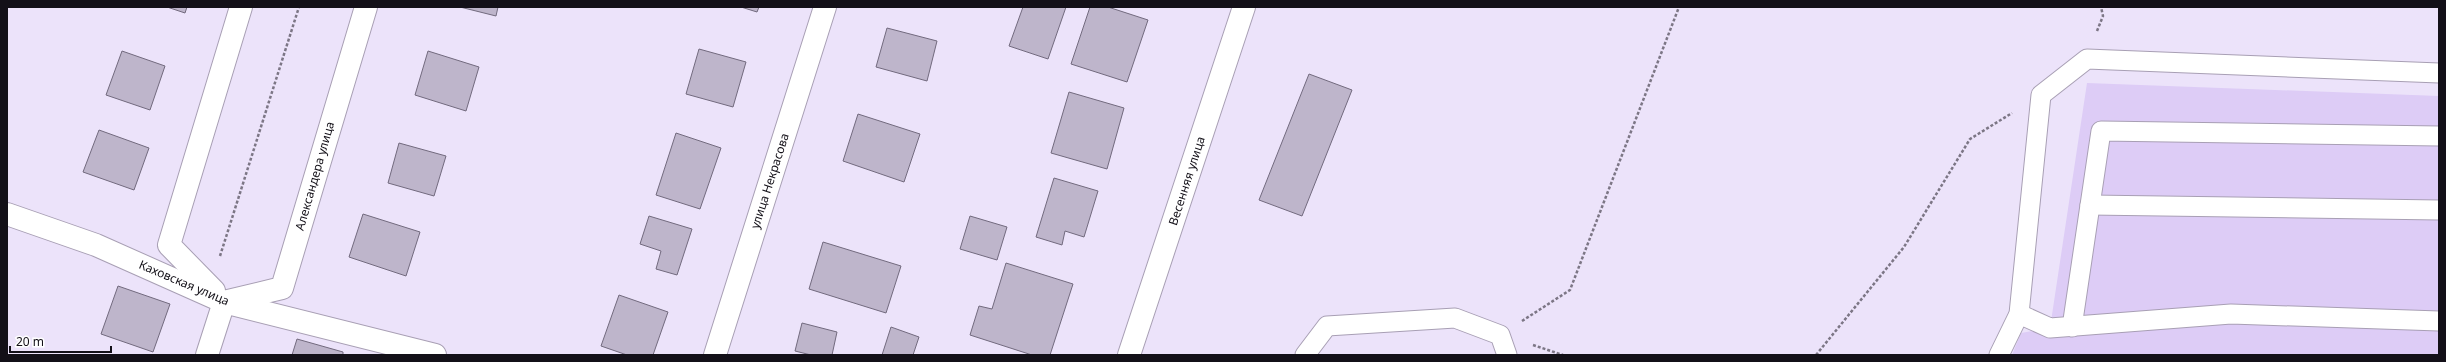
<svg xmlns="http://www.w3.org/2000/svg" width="2446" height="362" font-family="'Noto Sans',sans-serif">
<rect width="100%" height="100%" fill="#ece3fa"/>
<polygon fill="#ddccf6" points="2087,83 2439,96 2439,355 2012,355 2021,333 2050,328"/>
<g fill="#beb5cb" stroke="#726a7e">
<polygon points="167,7 187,7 185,13"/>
<polygon points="460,7 498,7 496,16"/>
<polygon points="741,7 759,7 757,12"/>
<polygon points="1023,7 1066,7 1048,59 1009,46"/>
<polygon points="1090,7 1108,7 1148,20 1127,82 1071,64"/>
<polygon points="887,28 937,41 927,81 876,67"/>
<polygon points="699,49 746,62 733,107 686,94"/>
<polygon points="122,51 165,66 150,110 106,95"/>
<polygon points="428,51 479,67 466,111 415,95"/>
<polygon points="1309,74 1352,90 1302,216 1259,200"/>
<polygon points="1069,92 1124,108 1107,169 1051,153"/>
<polygon points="858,114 920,134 904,182 843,161"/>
<polygon points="99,130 149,148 134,190 83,172"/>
<polygon points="676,133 721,148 700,209 656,195"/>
<polygon points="399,143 446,156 434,196 388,183"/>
<polygon points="1054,178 1098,191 1084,237 1065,231 1062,245 1036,237"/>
<polygon points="363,214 420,232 406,276 349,257"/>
<polygon points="649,216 692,229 677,275 656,269 661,251 640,244"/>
<polygon points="970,216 1007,227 997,260 960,249"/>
<polygon points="823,242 901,266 886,313 809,289"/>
<polygon points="1006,263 1073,284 1050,355 1032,355 970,335 979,306 992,309"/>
<polygon points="118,286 170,304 153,352 101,334"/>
<polygon points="619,295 668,312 653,355 627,355 601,346"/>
<polygon points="802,323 837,332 832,355 811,355 795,351"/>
<polygon points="891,327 919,337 913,355 882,355"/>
<polygon points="297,339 343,352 343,355 292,355"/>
</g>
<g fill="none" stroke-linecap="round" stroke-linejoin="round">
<defs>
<g id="service">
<polyline points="2090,205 2439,210"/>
<polyline points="2019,314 2050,328 2231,314 2439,321"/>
<polyline points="2072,327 2101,131 2439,136"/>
<polyline points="1305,355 1327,326 1455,318 1500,335 1507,355"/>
<polyline points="1999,355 2019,314 2041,95 2087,59 2439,73"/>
</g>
<g id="minor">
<polyline points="7,214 96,245 224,302 435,355"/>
<polyline points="214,291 169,245 241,7"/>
<polyline points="207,355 224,302 282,288 366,7"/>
<polyline points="715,355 825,7"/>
<polyline points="1129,355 1244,7"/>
</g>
</defs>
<use href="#service" stroke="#a89fb4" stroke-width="21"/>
<use href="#minor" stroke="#a89fb4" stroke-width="24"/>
<g stroke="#7c7685" stroke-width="2.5" stroke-dasharray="3 2" stroke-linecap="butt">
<polyline points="2097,31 2103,16 2101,7"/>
<polyline points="220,256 299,7"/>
<polyline points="1522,321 1570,290 1679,7"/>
<polyline points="1533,345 1563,355"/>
<polyline points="1816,355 1904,247 1970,139 2012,113"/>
</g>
<use href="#service" stroke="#fff" stroke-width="19"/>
<use href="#minor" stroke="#fff" stroke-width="22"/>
</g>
<g text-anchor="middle" stroke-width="3" stroke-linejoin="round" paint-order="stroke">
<g font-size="12" fill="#131018" stroke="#fff">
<text transform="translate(315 176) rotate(-74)" y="4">Александера улица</text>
<text transform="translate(770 181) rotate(-72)" y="4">улица Некрасова</text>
<text transform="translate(1187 181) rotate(-72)" y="4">Весенняя улица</text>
<text transform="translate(184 283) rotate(23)" y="4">Каховская улица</text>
</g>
</g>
<rect width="2446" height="362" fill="none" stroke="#131018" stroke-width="16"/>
<path d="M10 346v6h101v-6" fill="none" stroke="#131018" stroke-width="2"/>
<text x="16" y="346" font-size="12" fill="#131018" stroke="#ffffff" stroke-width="3" paint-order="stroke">20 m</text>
</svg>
